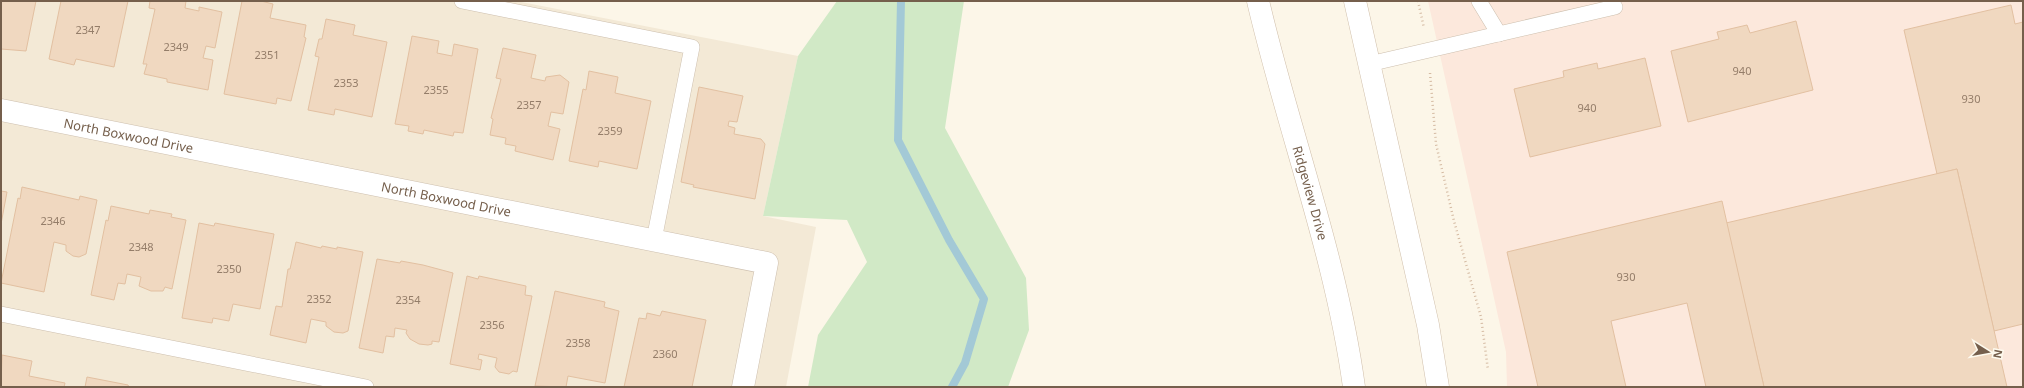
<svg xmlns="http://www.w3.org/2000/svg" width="2024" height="388" font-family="'Noto Sans',sans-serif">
<rect width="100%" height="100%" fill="#fcf6e8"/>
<polygon fill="#f3e9d6" points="1,1 516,1 798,56 763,216 816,227 786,387 1,387"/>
<polygon fill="#fce8dc" points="1428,1 2023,1 2023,387 1507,387 1506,352"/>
<polygon fill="#d1e9c6" points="837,1 964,1 945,128 1026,278 1029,330 1008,387 808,387 818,335 867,262 847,220 763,216 798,56"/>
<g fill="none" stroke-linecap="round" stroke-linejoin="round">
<polyline stroke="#a3c9d6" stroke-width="8" points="901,1 898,140 949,240 984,299 965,363 952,387"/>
</g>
<g fill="#f0d8c0" stroke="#e2c0a1">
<polygon points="1,1 36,1 26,51 1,49"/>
<polygon points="61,1 128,1 114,67 76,59 74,65 49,59"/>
<polygon points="150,1 186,1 185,8 199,11 199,7 222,12 215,48 206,46 203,58 213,60 208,90 167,82 167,79 144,74 147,64 143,64 155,9 149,8"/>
<polygon points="242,1 261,1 273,4 270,18 306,25 304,37 306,38 291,101 277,98 276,104 224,94"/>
<polygon points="2011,5 2015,24 2023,22 2023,324 1994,331 1957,169 1937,174 1904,30"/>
<polygon points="326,19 355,25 353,35 387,42 372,117 335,109 334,115 308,110 319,57 315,56 319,39 322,39"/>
<polygon points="1796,21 1813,90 1688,122 1671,51 1719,39 1717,32 1747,25 1750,33"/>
<polygon points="412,36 439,41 437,53 452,56 454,44 478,49 463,133 454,132 453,136 424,130 423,134 408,131 409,126 395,124"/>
<polygon points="503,48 536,55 531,78 545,81 546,77 560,75 569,82 563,114 551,112 548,126 560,129 553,160 515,151 516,146 505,144 506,138 490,135 493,119 491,118 501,79 496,78"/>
<polygon points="1645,58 1661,126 1530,157 1514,89 1564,77 1563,71 1597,63 1598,69"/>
<polygon points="589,71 618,77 615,93 651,101 637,169 599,161 598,167 569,161 583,89 586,90"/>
<polygon points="699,87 743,96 737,122 729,121 728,126 735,128 734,134 761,139 765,144 755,199 693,187 694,185 681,182"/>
<polygon points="1957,169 2007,387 1764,387 1726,223"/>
<polygon points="22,187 79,200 80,196 97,200 86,254 79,257 73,256 66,251 66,245 54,242 44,292 1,283 18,198 20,199"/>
<polygon points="1,191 7,192 1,224"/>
<polygon points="1722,201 1764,387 1706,387 1687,303 1611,321 1626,387 1538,387 1507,252"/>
<polygon points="111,206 149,214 150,210 172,214 171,217 186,220 172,289 165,287 163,291 151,291 139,286 141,277 127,274 125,284 118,283 114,300 91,295 106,220 108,221"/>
<polygon points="199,223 214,226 215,223 274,234 260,309 233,304 229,321 213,318 212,323 182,318"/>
<polygon points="296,242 321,248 322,246 337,249 337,247 363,252 348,331 343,333 334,332 326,326 326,322 311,319 306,343 270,335 276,306 282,307 288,269 290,269"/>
<polygon points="377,259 400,263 401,261 423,265 453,273 439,342 432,341 432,344 428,345 419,344 410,339 406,333 407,330 395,328 394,337 386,336 383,353 359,348"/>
<polygon points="467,276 478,279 479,276 526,286 525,295 532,296 517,372 513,371 509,374 499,372 495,367 497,358 479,354 478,359 482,360 480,370 450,364"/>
<polygon points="555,291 605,302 604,307 619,311 605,383 568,376 566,387 535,386"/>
<polygon points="662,311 706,320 692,387 624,387 639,318 646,319 647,313 660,316"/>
<polygon points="2,355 32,361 29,376 65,383 64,387 1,387"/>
<polygon points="87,377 128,385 129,387 85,387"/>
</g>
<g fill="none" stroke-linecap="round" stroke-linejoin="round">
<defs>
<g id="lane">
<polyline points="462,1 692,47 654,240"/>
<polyline points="1479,1 1499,34"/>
<polyline points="1369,64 1615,7"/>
<polyline points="1,314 366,387"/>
</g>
<g id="street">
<path id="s1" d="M1 110 767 263 743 387"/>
</g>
<g id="secondary">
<path id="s2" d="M1258 1C1288 130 1336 255 1354 387"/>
<polyline points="1355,1 1428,325 1438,387"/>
</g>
</defs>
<use href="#lane" stroke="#cdbfae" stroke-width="16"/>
<use href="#street" stroke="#cdbfae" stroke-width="23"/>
<use href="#secondary" stroke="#d0bfab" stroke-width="23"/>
<g stroke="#d5bba3" stroke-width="2.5" stroke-dasharray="1 3" stroke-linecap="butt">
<polyline points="1418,1 1424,28"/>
<polyline points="1430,73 1436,144 1454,221 1481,317 1488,370"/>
</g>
<use href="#lane" stroke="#fff" stroke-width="15"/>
<use href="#street" stroke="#fff" stroke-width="22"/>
<use href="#secondary" stroke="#fff" stroke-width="22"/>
</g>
<g text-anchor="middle" stroke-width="3.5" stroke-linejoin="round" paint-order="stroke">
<g font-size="11" fill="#947d69">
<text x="88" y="34">2347</text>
<text x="176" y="51">2349</text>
<text x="267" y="59">2351</text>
<text x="1742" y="75">940</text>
<text x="346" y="87">2353</text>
<text x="436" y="94">2355</text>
<text x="1971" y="103">930</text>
<text x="529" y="109">2357</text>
<text x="1587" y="112">940</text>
<text x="610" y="135">2359</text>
<text x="53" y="225">2346</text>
<text x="141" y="251">2348</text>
<text x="229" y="273">2350</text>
<text x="1626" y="281">930</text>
<text x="319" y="303">2352</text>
<text x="408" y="304">2354</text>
<text x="492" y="329">2356</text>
<text x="578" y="347">2358</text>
<text x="665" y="358">2360</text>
</g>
<g font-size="13" fill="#755f4c" stroke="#fefaee">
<text dy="5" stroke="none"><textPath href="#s1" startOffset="130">North Boxwood Drive</textPath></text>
<text dy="5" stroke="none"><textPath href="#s2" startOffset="199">Ridgeview Drive</textPath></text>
<text dy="5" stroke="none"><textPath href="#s1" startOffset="454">North Boxwood Drive</textPath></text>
</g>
</g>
<rect width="2024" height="388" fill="none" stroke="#755f4c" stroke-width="4"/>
<g transform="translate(1988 352) rotate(101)" stroke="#fefaee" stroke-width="3" paint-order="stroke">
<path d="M0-3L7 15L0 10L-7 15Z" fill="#755f4c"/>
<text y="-6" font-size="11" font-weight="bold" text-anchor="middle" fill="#755f4c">N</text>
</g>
</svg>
